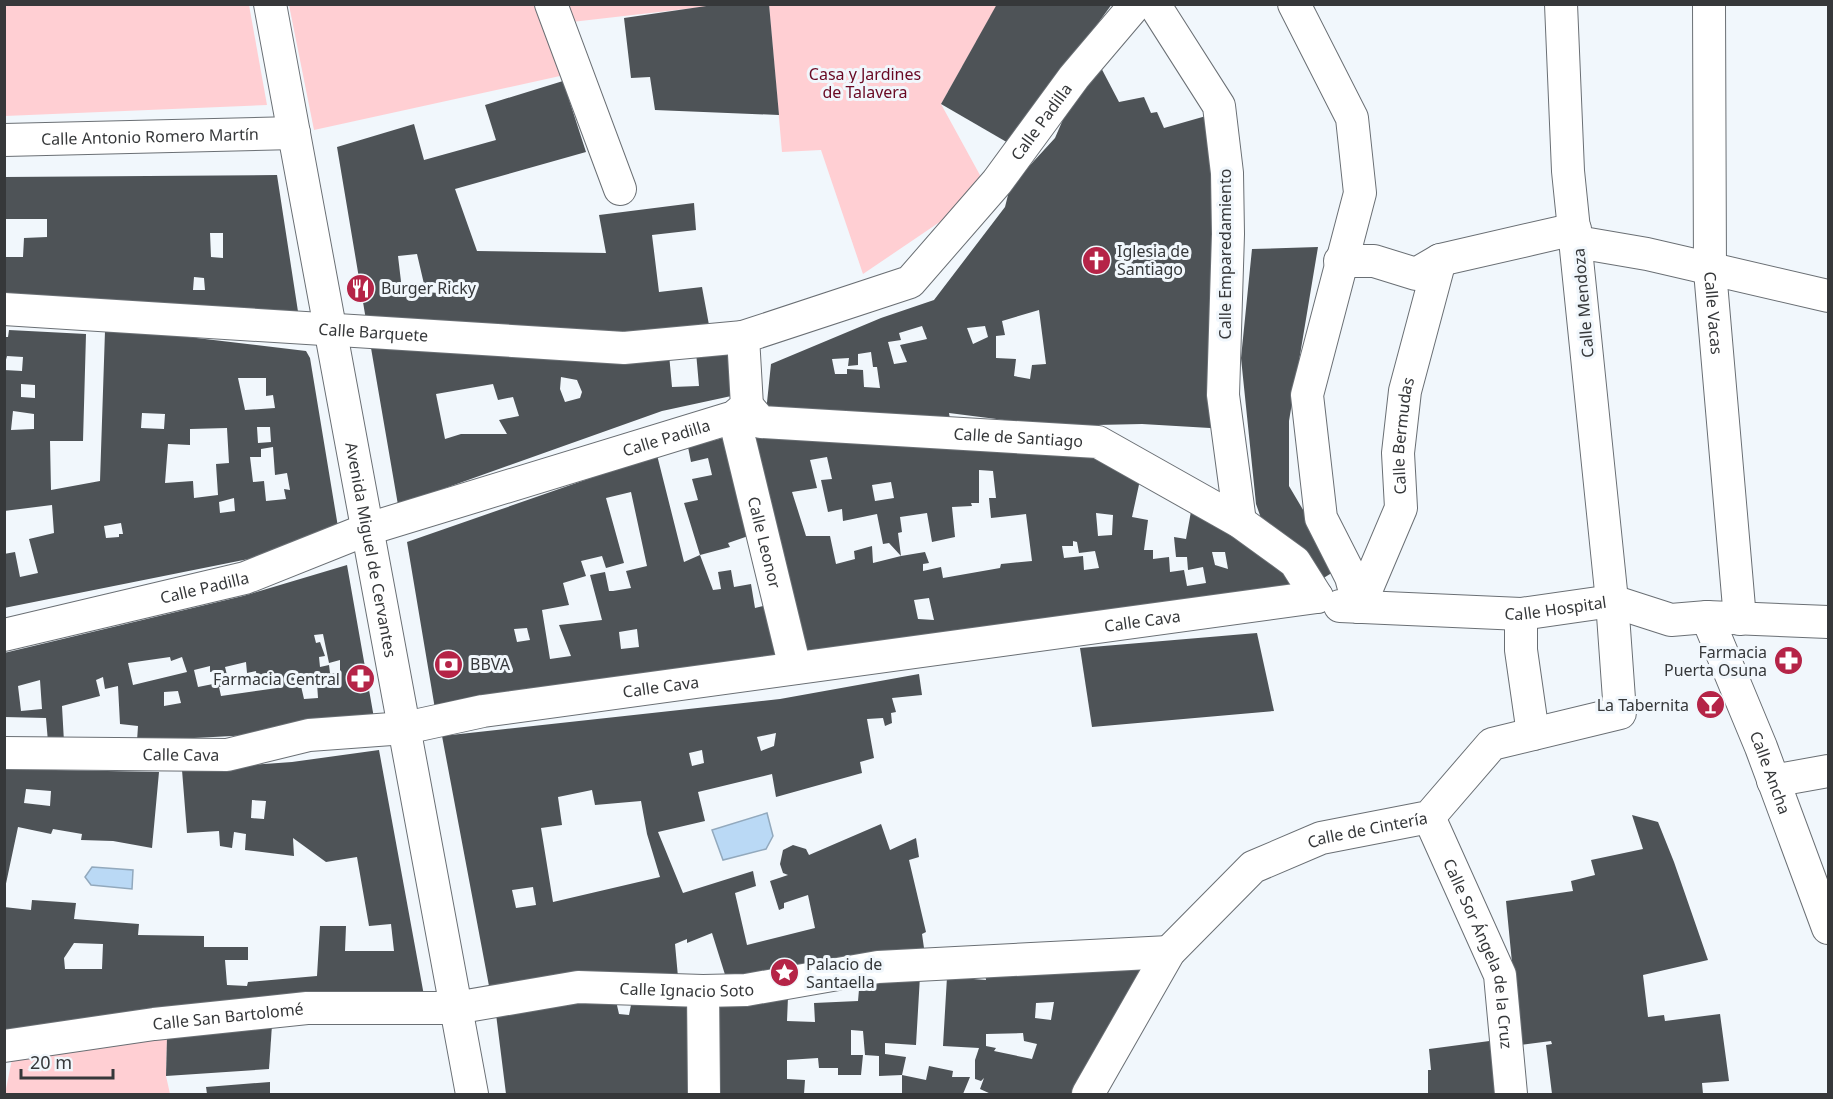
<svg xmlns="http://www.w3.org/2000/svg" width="1833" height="1099" font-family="'Noto Sans',sans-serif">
<rect width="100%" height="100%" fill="#f1f7fc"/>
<g fill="#ffcfd3">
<polygon points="4,5 249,5 267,105 5,116"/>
<polygon points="289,5 544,5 569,74 314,130"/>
<polygon points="556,5 720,5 563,23"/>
<polygon points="769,5 997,5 941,104 981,177 956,211 863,274 821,150 782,152"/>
<polygon points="167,1037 166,1076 170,1094 5,1094 12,1059"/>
</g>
<g fill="#bad9f5" stroke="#92a9bd" stroke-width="1.5">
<polygon points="767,813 773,836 766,849 723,860 712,830"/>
<polygon points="92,867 133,870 132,889 91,885 85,877"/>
</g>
<g fill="#4e5357" fill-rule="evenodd">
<polygon points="720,4 769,4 779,115 655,110 650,77 631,78 624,18"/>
<polygon points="997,4 1112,4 1010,144 941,104"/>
<path d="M1097 60 1119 102 1144 97 1151 113 1157 112 1164 128 1220 112 1227 429 1142 424 1051 426 949 413 950 419 766 412 771 364 881 318 934 300 1005 207 1010 187 1055 138 1071 101ZM1039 310 1046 364 1032 365 1030 379 1014 376 1016 359 996 358V336L1005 335 1002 321ZM922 326 927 339 900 345 907 362 894 364 888 342 901 340 899 333ZM985 326 988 337 973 344 967 328ZM871 352 873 367H877L880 388 864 387 863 370 847 369V374H835L832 359 849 358 848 366 858 365V354Z"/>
<path d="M563 81 586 152 455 189 477 251 606 253 599 215 694 203 696 230 652 235 659 292 702 287 709 325 635 334 366 320 337 147 414 124 424 160 496 140 485 105ZM417 254 424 284 438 283V293L402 290 398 256Z"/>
<path d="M277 175 299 318 4 297V257H23L24 238 47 237V219H4V177ZM210 233H223V258L211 257ZM194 277 204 278 205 290H193Z"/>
<polygon points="1318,247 1289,421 1289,486 1338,569 1322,579 1262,521 1256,504 1241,358 1252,249"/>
<path d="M9 330 86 334 83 441H50L51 490 100 481 105 331 171 335 306 351 310 358 338 527 273 554 4 608V554L15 552 20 577 38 573 29 539 54 533 52 505 4 511V370L22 371 23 357 7 356 4 367V337H8ZM238 378H266V396L273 395 275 408 245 410ZM21 384 35 385V398L21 397ZM13 411 34 414V429L11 430ZM142 413 165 414 164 429 141 428ZM257 427H270L271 442 258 443ZM227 428 229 463 216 464 218 495 194 498 193 481 165 483 168 444 190 445V429ZM273 447 275 475 287 473 290 490 284 489 286 499 266 501 264 481 253 482 250 457H261V449ZM234 498 235 511 220 513 219 502ZM121 523 123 534H119V537L106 538 104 526Z"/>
<path d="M371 348 669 354 672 387 699 386 696 352 735 350 736 395 662 411 398 505ZM561 377 577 380 582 392 580 398 565 402 560 389ZM493 384 498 400 513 397 519 416 499 420 507 434H461L445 439 436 394Z"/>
<path d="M743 430 1101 458 1140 480 1132 517 1148 520 1144 550H1153V559L1169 557 1170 572 1184 570 1187 586 1206 583 1203 567 1188 570 1187 557H1176L1174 537 1186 539 1192 506 1285 560 1298 590 805 660ZM827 457 832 479 821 480 828 512 842 509 843 521 877 514 883 544 889 543 901 556 873 563 872 546 854 551 855 559 836 564 830 536H806L792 492 817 488 810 460ZM979 470 993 471 996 498H989L991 518 1026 514 1032 561 1001 564 1000 568 943 578 941 567 923 571V564L929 563 925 552 901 556 898 533 902 532 900 517 927 513 932 542 955 537 952 507 972 506 971 503H979ZM891 482 894 498 875 501 872 485ZM1096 513 1113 515 1112 535 1098 536ZM1073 541 1077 542 1079 553 1095 551 1099 568 1084 570 1083 556 1064 558 1062 546H1073ZM1212 552H1225L1228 569 1215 565ZM929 598 934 620 918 619 914 600Z"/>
<polygon points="731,436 757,533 728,543 730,547 700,555 684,503 698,500 692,479 712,475 708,458 691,462 688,447"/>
<path d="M657 455 684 562 700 555 713 590 721 589 718 572 731 570 734 587 751 584 755 608 776 603 789 656 435 709 407 542ZM631 492 647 566 626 571 631 588 613 591H609L605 572 590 575 602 620 559 625 571 656 550 659 542 610 569 605 563 583 586 576 581 561 602 556 606 568 624 563 606 498ZM527 628 530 640 517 642 514 629ZM637 629 639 647 621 649 619 632Z"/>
<path d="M347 565 374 718 268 734 137 741 138 726 120 724 118 686 105 689 103 677 96 680 100 696 62 706 64 742H48L46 718 4 717V653L243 596ZM323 634 329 663 340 660V673H330L329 665 320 667 319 657 325 656 320 642 316 643 314 635ZM170 657 171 661 182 657 187 672 133 685 128 663ZM246 662 247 673 256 671 257 681 275 677 277 688 221 696 219 687 224 686 223 680 228 679 225 667ZM210 666V672L216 671 218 683 198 687 194 670ZM40 680 42 709 21 711 18 686ZM317 683 318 698 304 699 301 686ZM178 691 181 703 164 706V692Z"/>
<polygon points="1257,633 1274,711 1092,727 1080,648"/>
<path d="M919 674 922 695 892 698 896 712 891 713 892 723 885 726 883 718 867 719 874 758 860 762 862 773 776 797 772 774 698 792 705 821 658 832 683 893 753 871 756 886 735 893 747 945 815 928 808 895 784 903V908L779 910 770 881 788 875 783 873 780 864 783 850 793 845 806 849 809 855 881 824 890 850 916 838 919 857 909 860 926 932 922 934 925 955 727 981 712 933 687 943V939L675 944 678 977H562L489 986 442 736 780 699ZM776 733 774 746 761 751 757 737ZM702 750 704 763 692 766 689 753ZM592 790 595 805 641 801 647 834 660 877 553 902 541 828 562 825 558 797ZM533 887 536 905 516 908 512 890Z"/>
<path d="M379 750 425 1001 4 1039V907L31 910 32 900 76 903 74 919 139 924 138 935 204 936V947H248V960H225L227 985 247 986 248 982 317 976 320 926H346L345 951H394L391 924 369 926 357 857 326 862 293 838 294 856 245 850 246 834 234 832 232 848 220 846 219 831 187 833 182 770 292 762ZM252 800 266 801 264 819 251 818ZM74 943 103 944 102 969H65L64 958Z"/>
<path d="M4 769 159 772 152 848 113 841 81 840 82 834 53 829 51 834 18 827 4 893ZM26 789 51 791 50 806 24 803Z"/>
<polygon points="1632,815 1658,822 1674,862 1708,960 1643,975 1648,1017 1664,1015 1665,1021 1720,1014 1729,1081 1702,1083 1703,1094 1552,1094 1546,1045 1552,1044 1551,1041 1520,1045 1506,901 1573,891 1571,881 1595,875 1591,860 1643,849"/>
<path d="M1094 966 1147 970 1081 1094H991L980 1089 984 1078 981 1081 975 1079V1060L979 1048 943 1046 947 977 986 980 985 973ZM1054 1002 1051 1020 1035 1018 1036 1003ZM1023 1033 1024 1041 1037 1044 1032 1059 994 1051 996 1048 986 1046V1034Z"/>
<polygon points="920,976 916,1045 885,1043 885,1054 906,1057 902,1075 879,1076 879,1056 865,1055 863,1031 851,1030 851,1055 863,1055 861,1075 838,1075 838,1068 819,1068 818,1058 787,1060 787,1079 805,1080 804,1094 717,1094 714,998 788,997 787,1021 815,1022 814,1003 858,1001 860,978"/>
<polygon points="689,998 693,1093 506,1094 495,1006 616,1001 619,1014 629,1015 632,1000"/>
<polygon points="272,1025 269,1069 166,1076 167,1037"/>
<polygon points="1497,1040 1496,1094 1428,1094 1428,1070 1431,1070 1429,1049"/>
<polygon points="929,1066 953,1071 952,1077 970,1077 963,1094 902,1094 902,1075 926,1080"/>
<polygon points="270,1082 270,1094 207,1094 206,1087"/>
</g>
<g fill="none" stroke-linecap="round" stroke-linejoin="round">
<defs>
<g id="minor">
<path id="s1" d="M270 4 472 1094"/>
<polyline points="551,4 620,189"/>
<polyline points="1154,4 1219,106 1227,173 1228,234 1223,395 1240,522"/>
<polyline points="1294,4 1352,118 1360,193 1307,395 1321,518 1351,577 1359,607"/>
<path id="s2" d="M1709 4 1710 271 1740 619"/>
<path id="s3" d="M4 140 294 133"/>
<polyline points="1577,242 1647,254 1828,296"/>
<polyline points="1340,261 1374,261 1416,274 1440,260 1575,229"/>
<path id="s4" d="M4 309 624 348 743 337"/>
<path id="s5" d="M747 406 761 422 1098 442 1240 522 1295 562 1317 597"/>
<path id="s6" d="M734 417 795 668"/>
<path id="s7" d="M1340 606 1521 614 1612 601 1671 620 1707 617 1828 622"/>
<path id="s8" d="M1359 607 1401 508 1398 453 1405 391 1440 260"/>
<polyline points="1521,614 1521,650 1533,734"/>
<path id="s9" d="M1707 617 1761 747 1828 928"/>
<path id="s10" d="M4 635 245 578 368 529 734 417 747 406 743 337 910 282 997 182 1074 77 1136 4"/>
<path id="s11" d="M4 753 227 755 309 735 405 728 483 711 1317 597"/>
<polyline points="1773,781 1828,771"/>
<path id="s12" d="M1429 817 1500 975 1511 1094"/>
<polyline points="703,991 704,1094"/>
<path id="s13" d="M4 1046 154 1024 307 1008H455L578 987 703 991 746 990 878 967 1169 952"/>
<path id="s14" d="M1088 1094 1169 952 1253 867 1321 838 1429 817 1492 744 1620 713 1612 601 1568 171 1561 4"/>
</g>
</defs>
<use href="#minor" stroke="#6a6f74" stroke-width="34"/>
<use href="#minor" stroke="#fff" stroke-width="32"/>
</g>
<defs>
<symbol id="church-disc" viewBox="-11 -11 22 22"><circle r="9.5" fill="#b52447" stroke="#f1f7fc"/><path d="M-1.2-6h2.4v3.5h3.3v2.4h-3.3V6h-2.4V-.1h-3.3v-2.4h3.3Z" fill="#fff"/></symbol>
<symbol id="restaurant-disc" viewBox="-11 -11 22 22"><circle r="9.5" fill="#b52447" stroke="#f1f7fc"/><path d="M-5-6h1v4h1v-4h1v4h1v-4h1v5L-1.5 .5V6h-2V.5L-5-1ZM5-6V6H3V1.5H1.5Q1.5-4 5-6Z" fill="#fff"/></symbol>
<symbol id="pharmacy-disc" viewBox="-11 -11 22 22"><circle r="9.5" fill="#b52447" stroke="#f1f7fc"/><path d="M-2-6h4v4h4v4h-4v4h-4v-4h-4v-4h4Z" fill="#fff"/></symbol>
<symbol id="bank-disc" viewBox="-11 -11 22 22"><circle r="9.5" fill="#b52447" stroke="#f1f7fc"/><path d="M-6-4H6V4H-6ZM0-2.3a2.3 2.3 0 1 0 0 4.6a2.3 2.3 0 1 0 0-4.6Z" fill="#fff"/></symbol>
<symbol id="bar-disc" viewBox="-11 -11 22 22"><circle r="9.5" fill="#b52447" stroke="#f1f7fc"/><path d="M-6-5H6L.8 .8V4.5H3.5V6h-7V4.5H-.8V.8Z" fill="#fff"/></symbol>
<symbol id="sight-disc" viewBox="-11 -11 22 22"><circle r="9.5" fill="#b52447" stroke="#f1f7fc"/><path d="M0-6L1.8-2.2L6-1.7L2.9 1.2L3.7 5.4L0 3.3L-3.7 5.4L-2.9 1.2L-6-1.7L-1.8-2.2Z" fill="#fff"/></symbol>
</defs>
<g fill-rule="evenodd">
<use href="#church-disc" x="1080" y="244" width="33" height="33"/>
<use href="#restaurant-disc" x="344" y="272" width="33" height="33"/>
<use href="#pharmacy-disc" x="1772" y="644" width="33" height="33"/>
<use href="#bank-disc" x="432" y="648" width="33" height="33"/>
<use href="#pharmacy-disc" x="344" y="662" width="33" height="33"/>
<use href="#bar-disc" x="1694" y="688" width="33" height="33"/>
<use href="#sight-disc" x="768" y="956" width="33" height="33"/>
</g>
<g text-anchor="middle" stroke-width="6" stroke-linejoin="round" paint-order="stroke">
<g font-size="16" fill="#690923" stroke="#f1f7fc">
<text x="865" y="80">Casa y Jardines<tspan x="865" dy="18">de Talavera</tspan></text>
</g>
<g font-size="16" fill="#36383a" stroke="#f1f7fc">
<text dy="6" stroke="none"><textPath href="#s10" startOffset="1232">Calle Padilla</textPath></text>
<text dy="6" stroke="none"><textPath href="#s3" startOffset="146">Calle Antonio Romero Martín</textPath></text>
<text transform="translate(1225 254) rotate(-90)" y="6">Calle Emparedamiento</text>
<text transform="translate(1583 303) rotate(-95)" y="6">Calle Mendoza</text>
<text dy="6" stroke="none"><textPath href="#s2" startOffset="309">Calle Vacas</textPath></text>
<text dy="6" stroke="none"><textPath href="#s4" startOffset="370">Calle Barquete</textPath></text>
<text dy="6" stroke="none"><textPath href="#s8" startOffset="180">Calle Bermudas</textPath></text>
<text dy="6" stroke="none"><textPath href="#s10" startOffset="692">Calle Padilla</textPath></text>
<text dy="6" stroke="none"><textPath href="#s5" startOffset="279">Calle de Santiago</textPath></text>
<text dy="6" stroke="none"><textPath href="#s6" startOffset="129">Calle Leonor</textPath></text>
<text dy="6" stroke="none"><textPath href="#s1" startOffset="555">Avenida Miguel de Cervantes</textPath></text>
<text dy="6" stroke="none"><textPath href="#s10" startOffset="206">Calle Padilla</textPath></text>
<text dy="6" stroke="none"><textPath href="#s7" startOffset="216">Calle Hospital</textPath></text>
<text dy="6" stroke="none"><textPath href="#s11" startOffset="1149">Calle Cava</textPath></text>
<text dy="6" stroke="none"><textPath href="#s11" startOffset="663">Calle Cava</textPath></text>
<text dy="6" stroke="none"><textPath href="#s11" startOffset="177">Calle Cava</textPath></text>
<text dy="6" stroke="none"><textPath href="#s9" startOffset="168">Calle Ancha</textPath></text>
<text dy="6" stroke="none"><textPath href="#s14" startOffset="404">Calle de Cintería</textPath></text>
<text dy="6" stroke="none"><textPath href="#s12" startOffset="147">Calle Sor Ángela de la Cruz</textPath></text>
<text dy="6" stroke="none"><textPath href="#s13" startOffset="687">Calle Ignacio Soto</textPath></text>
<text dy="6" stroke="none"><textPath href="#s13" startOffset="226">Calle San Bartolomé</textPath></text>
</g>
<g font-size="16" fill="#36383a" stroke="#f1f7fc" text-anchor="start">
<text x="1117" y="257">Iglesia de<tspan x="1117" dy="18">Santiago</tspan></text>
<text x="381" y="294">Burger Ricky</text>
<text x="1767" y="658" text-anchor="end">Farmacia<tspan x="1767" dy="18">Puerta Osuna</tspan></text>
<text x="470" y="670">BBVA</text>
<text x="340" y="685" text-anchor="end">Farmacia Central</text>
<text x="1689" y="711" text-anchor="end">La Tabernita</text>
<text x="806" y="970">Palacio de<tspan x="806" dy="18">Santaella</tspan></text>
</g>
</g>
<rect width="1833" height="1099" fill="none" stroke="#36383a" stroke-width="12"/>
<path d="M21 1069v9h92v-9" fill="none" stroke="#36383a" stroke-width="3"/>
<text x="30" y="1069" font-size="18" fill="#36383a" stroke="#f1f7fc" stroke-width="4.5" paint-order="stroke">20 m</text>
</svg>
